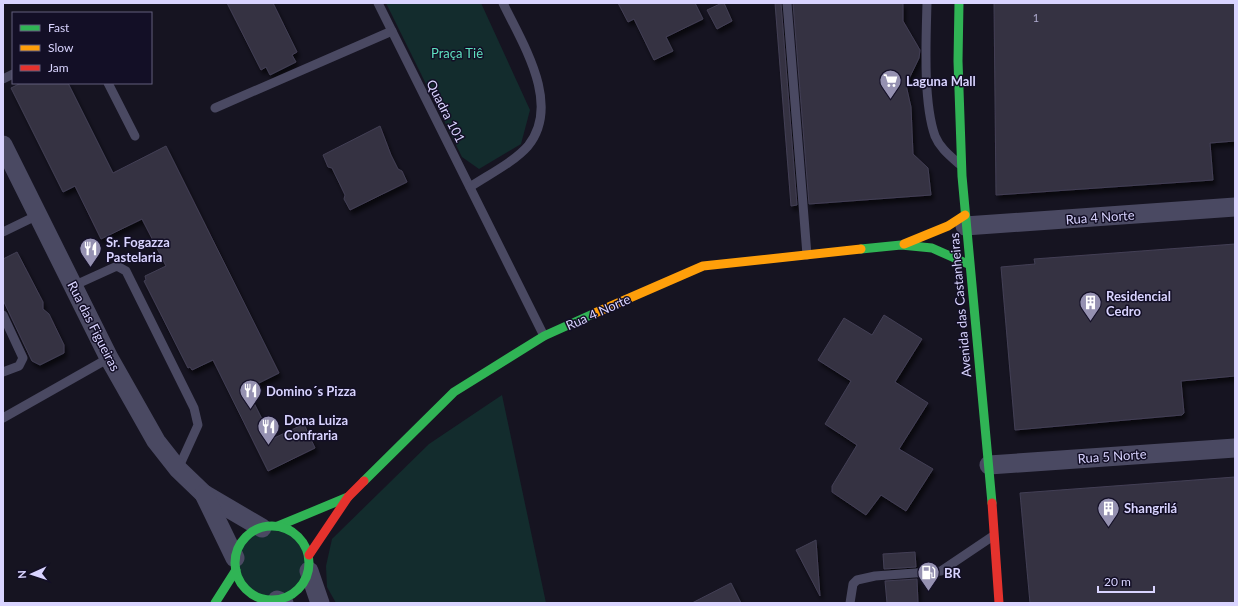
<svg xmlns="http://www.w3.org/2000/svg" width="1238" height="606" font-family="Lato,sans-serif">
<defs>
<filter id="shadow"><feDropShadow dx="2.5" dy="4.5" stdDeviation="2" flood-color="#0009"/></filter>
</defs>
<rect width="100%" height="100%" fill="#161421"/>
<g fill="#132c2d">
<polygon points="386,3 481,3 530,110 521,144 479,169 462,157"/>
<polygon points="502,395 546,603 336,603 327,587 326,566 332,539 429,444"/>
<path d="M255 530C265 530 278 528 288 530 295 531 303 541 305 547 307 552 306 575 304 580 298 606 251 606 240 581 238 577 239 568 239 563 239 545 240 541 255 530Z"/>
</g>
<g fill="#343243" stroke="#433f54" filter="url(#shadow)">
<polygon points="227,3 273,3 297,52 292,55 296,62 270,75 266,67 261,70"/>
<polygon points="618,3 695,3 703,19 666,37 673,51 654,60 634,19 628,22"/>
<polygon points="722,3 724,3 732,21 717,29 707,10"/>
<polygon points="775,3 781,3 797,205 791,206"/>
<polygon points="793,3 903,3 903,21 920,50 919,58 906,85 911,107 913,154 928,168 931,195 809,204"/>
<polygon points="994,3 1235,3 1235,141 1210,143 1213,180 996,195"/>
<polygon points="21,83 68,83 113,173 166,146 279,373 247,389 272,439 304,424 315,448 268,471 213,360 192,370 190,367 188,368 144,281 146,280 145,276 166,266 142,219 101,239 75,186 63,192 11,88"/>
<polygon points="380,126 391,155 398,169 402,171 407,182 350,210 344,199 345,195 332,168 328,167 323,155"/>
<polygon points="1235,244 1235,376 1181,381 1184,413 1182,415 1015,430 1001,267 1035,264 1034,259"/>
<polygon points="17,252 43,302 43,309 49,314 64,345 64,353 40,365 32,361 3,300 3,259"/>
<polygon points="884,315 922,339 895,382 928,403 899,449 933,469 906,511 881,495 866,515 832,492 832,486 857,445 825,424 851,381 818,360 844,318 872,335"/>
<polygon points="1235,477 1235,603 1030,603 1020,493"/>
<polygon points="816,540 820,596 796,550"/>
<polygon points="915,552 916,567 884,569 883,554"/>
<polygon points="917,579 918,603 887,603 885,581"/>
<polygon points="731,583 741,603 692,603"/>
</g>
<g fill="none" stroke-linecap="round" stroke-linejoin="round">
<g stroke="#4a4962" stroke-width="9">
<polyline points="378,3 544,336"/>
<polyline points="787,3 807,255"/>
<path d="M927 3C926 40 923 102 935 136 940 148 949 155 959 164"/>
<polyline points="3,79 13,74"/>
<polyline points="108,83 135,136"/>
<polyline points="215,108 392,31"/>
<path d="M470 187C488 175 514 162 528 146 562 104 522 43 503 3"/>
<polyline points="3,232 38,215"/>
<polyline points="73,286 117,266 126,271 194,408 198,425 178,469"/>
<polyline points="3,315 23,358 19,366 3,372"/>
<polyline points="3,418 109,358"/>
<polyline points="850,603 853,584 857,580 875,576 941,571 993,536"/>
</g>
<g stroke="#4a4962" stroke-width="19">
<polyline points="3,145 109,358 156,441 178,469 204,494 262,528"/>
<polyline points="965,226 1235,207"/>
<polyline points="989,465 1235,448"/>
<polyline points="204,494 235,558"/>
<polyline points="309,571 320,603"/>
<polyline points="277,600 284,603"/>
</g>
<g stroke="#30b455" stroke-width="9">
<polyline points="959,3 958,61 962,176 992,503"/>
<polyline points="861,249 901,245 932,248 968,264"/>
<polyline points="364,481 454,392 544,336 595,313"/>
<polyline points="278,526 348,497"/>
<circle cx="272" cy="563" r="37"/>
<polyline points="215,603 236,570"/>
</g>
<g stroke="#ff9f0a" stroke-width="9">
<polyline points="904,244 948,226 965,215"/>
<polyline points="595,313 703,266 861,249"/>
</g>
<g stroke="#e5322d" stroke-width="9">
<polyline points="992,503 999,603"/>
<polyline points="309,555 348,497 364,481"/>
</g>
</g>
<defs>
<symbol id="supermarket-pin" viewBox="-11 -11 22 30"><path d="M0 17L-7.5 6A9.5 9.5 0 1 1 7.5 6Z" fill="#9591b1" stroke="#130f26"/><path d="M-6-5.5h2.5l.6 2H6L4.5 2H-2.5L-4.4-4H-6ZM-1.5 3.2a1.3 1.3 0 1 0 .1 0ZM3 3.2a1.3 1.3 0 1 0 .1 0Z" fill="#fff"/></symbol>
<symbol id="restaurant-pin" viewBox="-11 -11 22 30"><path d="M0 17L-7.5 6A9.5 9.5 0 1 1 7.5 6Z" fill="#9591b1" stroke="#130f26"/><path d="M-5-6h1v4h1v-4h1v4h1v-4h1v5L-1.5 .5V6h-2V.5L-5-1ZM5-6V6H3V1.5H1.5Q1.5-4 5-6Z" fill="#fff"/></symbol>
<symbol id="building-pin" viewBox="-11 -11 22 30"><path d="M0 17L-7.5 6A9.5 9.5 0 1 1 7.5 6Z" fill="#9591b1" stroke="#130f26"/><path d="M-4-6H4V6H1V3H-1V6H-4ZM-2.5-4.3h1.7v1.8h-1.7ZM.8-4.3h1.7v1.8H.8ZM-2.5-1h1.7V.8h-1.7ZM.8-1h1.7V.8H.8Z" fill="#fff"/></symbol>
<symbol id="fuel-pin" viewBox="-11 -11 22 30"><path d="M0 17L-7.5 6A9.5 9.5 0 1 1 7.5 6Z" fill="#9591b1" stroke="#130f26"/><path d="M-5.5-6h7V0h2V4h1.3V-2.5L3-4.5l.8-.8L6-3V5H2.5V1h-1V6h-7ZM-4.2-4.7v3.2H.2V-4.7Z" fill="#fff"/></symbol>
</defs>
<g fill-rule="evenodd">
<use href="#supermarket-pin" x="878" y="68" width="25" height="34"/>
<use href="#restaurant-pin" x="78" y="236" width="25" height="34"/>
<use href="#building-pin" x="1078" y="290" width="25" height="34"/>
<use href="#restaurant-pin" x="238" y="378" width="25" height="34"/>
<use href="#restaurant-pin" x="256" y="414" width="25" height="34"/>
<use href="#building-pin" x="1096" y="496" width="25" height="34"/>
<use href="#fuel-pin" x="916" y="560" width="25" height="34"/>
</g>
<g text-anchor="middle" stroke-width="3" stroke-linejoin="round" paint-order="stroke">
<g font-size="11" fill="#b0acd0">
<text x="1036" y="22">1</text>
</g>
<g font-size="13" fill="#5fe0c0" stroke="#130f26">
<text x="457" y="58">Praça Tiê</text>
</g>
<g font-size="13" font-weight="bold" fill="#d9d4ff" stroke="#130f26" text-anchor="start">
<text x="906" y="86">Laguna Mall</text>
<text x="106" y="247">Sr. Fogazza<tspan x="106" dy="15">Pastelaria</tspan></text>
<text x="1106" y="301">Residencial<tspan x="1106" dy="15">Cedro</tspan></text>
<text x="266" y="396">Domino´s Pizza</text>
<text x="284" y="425">Dona Luiza<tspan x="284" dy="15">Confraria</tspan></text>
<text x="1124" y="513">Shangrilá</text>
<text x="944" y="578">BR</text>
</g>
<g font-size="13" fill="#d9d4ff" stroke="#130f26">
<text transform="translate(446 111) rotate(63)" y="5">Quadra 101</text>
<text transform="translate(1100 217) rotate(-4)" y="5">Rua 4 Norte</text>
<text transform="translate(960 305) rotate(-95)" y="5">Avenida das Castanheiras</text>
<text transform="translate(598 312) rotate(-24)" y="5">Rua 4 Norte</text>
<text transform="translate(94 326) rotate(63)" y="5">Rua das Figueiras</text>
<text transform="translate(1112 456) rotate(-4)" y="5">Rua 5 Norte</text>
</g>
</g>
<rect width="1238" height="606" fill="none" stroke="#d9d4ff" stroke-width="8"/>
<rect x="12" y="12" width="140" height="72" fill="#130f26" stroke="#625e7d"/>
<rect x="20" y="25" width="20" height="6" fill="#30b455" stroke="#625e7d"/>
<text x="48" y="32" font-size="12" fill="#d9d4ff">Fast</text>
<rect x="20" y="45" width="20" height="6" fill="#ff9f0a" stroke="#625e7d"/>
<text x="48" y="52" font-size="12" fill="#d9d4ff">Slow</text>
<rect x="20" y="65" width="20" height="6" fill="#e5322d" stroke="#625e7d"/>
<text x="48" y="72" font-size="12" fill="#d9d4ff">Jam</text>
<g transform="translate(32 574) rotate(267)" stroke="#130f26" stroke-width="3" paint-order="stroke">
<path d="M0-3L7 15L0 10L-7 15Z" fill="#d9d4ff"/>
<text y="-6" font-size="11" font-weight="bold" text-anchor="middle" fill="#d9d4ff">N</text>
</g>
<path d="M1098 586v6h56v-6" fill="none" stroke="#d9d4ff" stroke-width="2"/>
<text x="1104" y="586" font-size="12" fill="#d9d4ff" stroke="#130f26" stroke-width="3" paint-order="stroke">20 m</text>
</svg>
